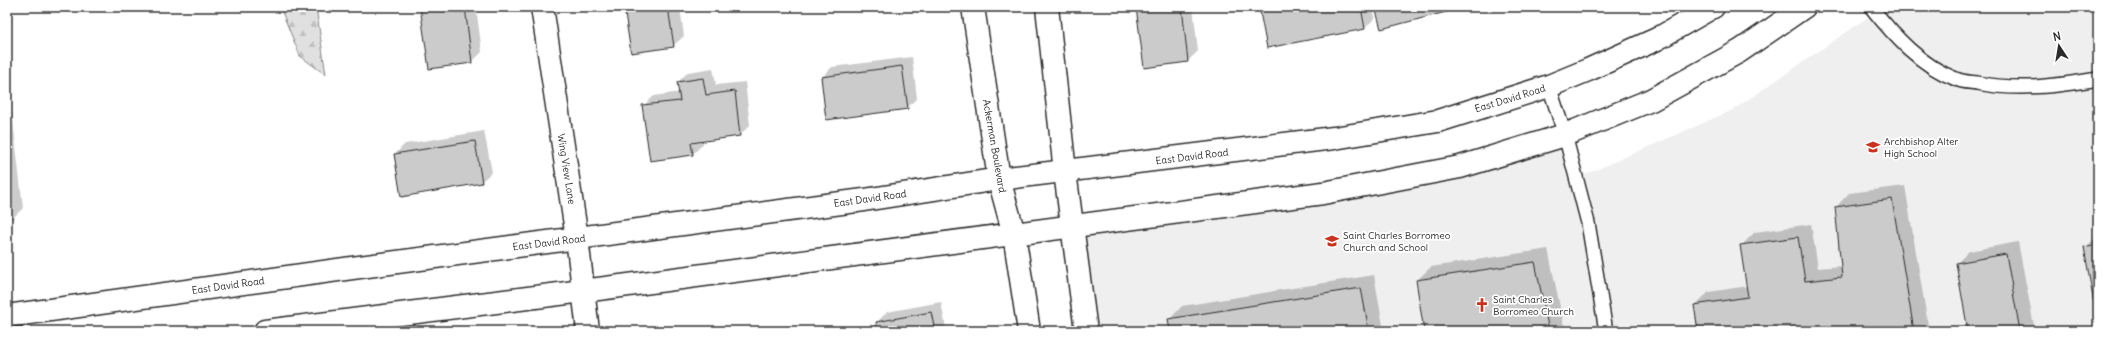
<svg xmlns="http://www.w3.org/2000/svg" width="2105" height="338" font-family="Delius,sans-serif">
<defs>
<pattern id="forest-firs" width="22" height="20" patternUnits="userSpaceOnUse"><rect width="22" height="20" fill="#e0e0e0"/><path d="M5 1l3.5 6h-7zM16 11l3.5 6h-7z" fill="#c0c0c0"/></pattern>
</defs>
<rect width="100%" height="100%" fill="#fff"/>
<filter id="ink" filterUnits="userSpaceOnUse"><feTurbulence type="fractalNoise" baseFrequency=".025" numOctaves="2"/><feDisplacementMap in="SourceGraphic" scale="8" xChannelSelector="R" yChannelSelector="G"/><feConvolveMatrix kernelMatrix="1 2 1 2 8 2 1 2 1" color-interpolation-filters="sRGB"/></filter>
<g filter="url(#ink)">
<polygon fill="#efefef" points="1883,7 2098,7 2098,331 1086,331 1072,226 1323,193 1565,135 1577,178 1733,110"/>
<polygon fill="url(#forest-firs)" stroke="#868686" points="280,7 316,7 326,75 300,56"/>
<g fill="#0003">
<polygon points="421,7 476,7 482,52 472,62 430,67"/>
<polygon points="625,7 680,7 684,36 673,46"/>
<polygon points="1137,7 1193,7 1198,51 1188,61"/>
<polygon points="1260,7 1373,7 1375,18 1365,28"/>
<polygon points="912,57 917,98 907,108 822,77 832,67"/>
<polygon points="7,67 23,208 10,221 7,222"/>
<polygon points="713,68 716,85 745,82 750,125 740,135 702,140 703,144 693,154 643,106 654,96 680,92 678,82 688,72"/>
<polygon points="484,131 492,172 481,182 395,154 405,144"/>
<polygon points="1905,186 1929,331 1699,331 1695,305 1709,292 1748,286 1741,246 1755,232 1811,224 1818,268 1842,266 1836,207 1849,193"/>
<polygon points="2098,235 2098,321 2086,247"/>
<polygon points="2018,242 2035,331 1969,331 1957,263 1969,251"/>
<polygon points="1548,249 1565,331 1425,331 1417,280 1431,267"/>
<polygon points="1374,275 1384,331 1171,331 1169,320 1182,306"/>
<polygon points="941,302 946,328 956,326 957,331 878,331 877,322 887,312"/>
</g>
<g fill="#cbcbcb" stroke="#2b2b2b">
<polygon points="420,7 465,7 472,63 429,69"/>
<polygon points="624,7 668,7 674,47 631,53"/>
<polygon points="1136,7 1182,7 1188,62 1144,68"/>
<polygon points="1259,7 1361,7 1365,29 1267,48"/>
<polygon points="1375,7 1465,7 1381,29"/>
<polygon points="902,66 908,109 826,120 821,77"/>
<polygon points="703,78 706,95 735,91 740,136 691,143 693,155 650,161 642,105 680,101 677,82"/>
<polygon points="475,141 482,183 401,197 394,154"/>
<polygon points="7,194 10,222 7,223"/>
<polygon points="1892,199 1914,331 1698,331 1694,305 1748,297 1740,245 1798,237 1805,281 1842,277 1835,207"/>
<polygon points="2098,244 2098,327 2084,247"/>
<polygon points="2006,254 2020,331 1968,331 1956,263"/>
<polygon points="1535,262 1549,331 1424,331 1416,280"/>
<polygon points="1361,288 1369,331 1170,331 1168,319"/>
<polygon points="931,312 935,331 877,331 876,322"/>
</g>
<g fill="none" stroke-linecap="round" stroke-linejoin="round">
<defs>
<g id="service">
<path d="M1871 7C1894 36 1921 66 1956 79 1962 82 1970 82 1977 83 2018 91 2057 86 2098 79"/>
<polyline points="1549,86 1565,135 1588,223 1606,331"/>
</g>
<polyline id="minor" points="542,7 577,238 588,331"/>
<g id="tertiary">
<polyline points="973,7 999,179 1014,234 1029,331"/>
<polyline points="1047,7 1065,172 1086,331"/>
<polyline points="7,316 352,268 864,200 999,179 1334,138 1438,121 1549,86 1588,70 1657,39 1713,7"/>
<polyline points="265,331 583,291 1323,193 1460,167 1565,135 1651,100 1740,51 1804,7"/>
</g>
</defs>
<use href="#service" stroke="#2b2b2b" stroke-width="16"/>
<use href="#minor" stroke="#2b2b2b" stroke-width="25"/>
<use href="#tertiary" stroke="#2b2b2b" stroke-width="25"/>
<use href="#service" stroke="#fff" stroke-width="13"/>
<use href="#minor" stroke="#fff" stroke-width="22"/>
<use href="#tertiary" stroke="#fff" stroke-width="22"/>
</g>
</g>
<defs>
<symbol id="school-bare" viewBox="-9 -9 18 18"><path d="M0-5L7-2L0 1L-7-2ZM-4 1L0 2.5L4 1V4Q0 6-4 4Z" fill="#c8321e" stroke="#fff" stroke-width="2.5" paint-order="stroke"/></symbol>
<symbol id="church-bare" viewBox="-9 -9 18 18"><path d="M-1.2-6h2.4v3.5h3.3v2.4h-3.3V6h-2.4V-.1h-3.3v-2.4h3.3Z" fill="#c8321e" stroke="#fff" stroke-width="2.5" paint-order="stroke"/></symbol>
</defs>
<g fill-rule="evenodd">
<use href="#school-bare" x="1863" y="137" width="20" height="20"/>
<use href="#school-bare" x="1322" y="231" width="20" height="20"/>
<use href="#church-bare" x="1472" y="295" width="20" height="20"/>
</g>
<g text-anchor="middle" stroke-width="3.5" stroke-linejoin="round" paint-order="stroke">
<g font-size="10" fill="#2b2b2b" stroke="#fff">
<text transform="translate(1510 98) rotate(-17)" y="4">East David Road</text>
<text transform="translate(995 146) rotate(80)" y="4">Ackerman Boulevard</text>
<text transform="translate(1192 156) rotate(-7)" y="4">East David Road</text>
<text transform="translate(567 169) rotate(81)" y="4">Wing View Lane</text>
<text transform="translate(870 198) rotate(-8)" y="4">East David Road</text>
<text transform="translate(549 242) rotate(-7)" y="4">East David Road</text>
<text transform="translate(228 285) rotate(-8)" y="4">East David Road</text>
</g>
<g font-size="10" fill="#2b2b2b" stroke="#fff" text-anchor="start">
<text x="1884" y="145">Archbishop Alter<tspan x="1884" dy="12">High School</tspan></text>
<text x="1343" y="239">Saint Charles Borromeo<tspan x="1343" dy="12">Church and School</tspan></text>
<text x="1493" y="303">Saint Charles<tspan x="1493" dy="12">Borromeo Church</tspan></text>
</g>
</g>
<rect width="2105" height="338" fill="none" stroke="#fff" stroke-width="24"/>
<rect x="12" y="12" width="2081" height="314" fill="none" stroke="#2b2b2b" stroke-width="1.5" filter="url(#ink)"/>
<g transform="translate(2059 46) rotate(348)" stroke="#ffffff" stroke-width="3" paint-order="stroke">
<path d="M0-3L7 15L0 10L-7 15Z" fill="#2b2b2b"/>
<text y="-6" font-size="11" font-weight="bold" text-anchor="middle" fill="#2b2b2b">N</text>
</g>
</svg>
